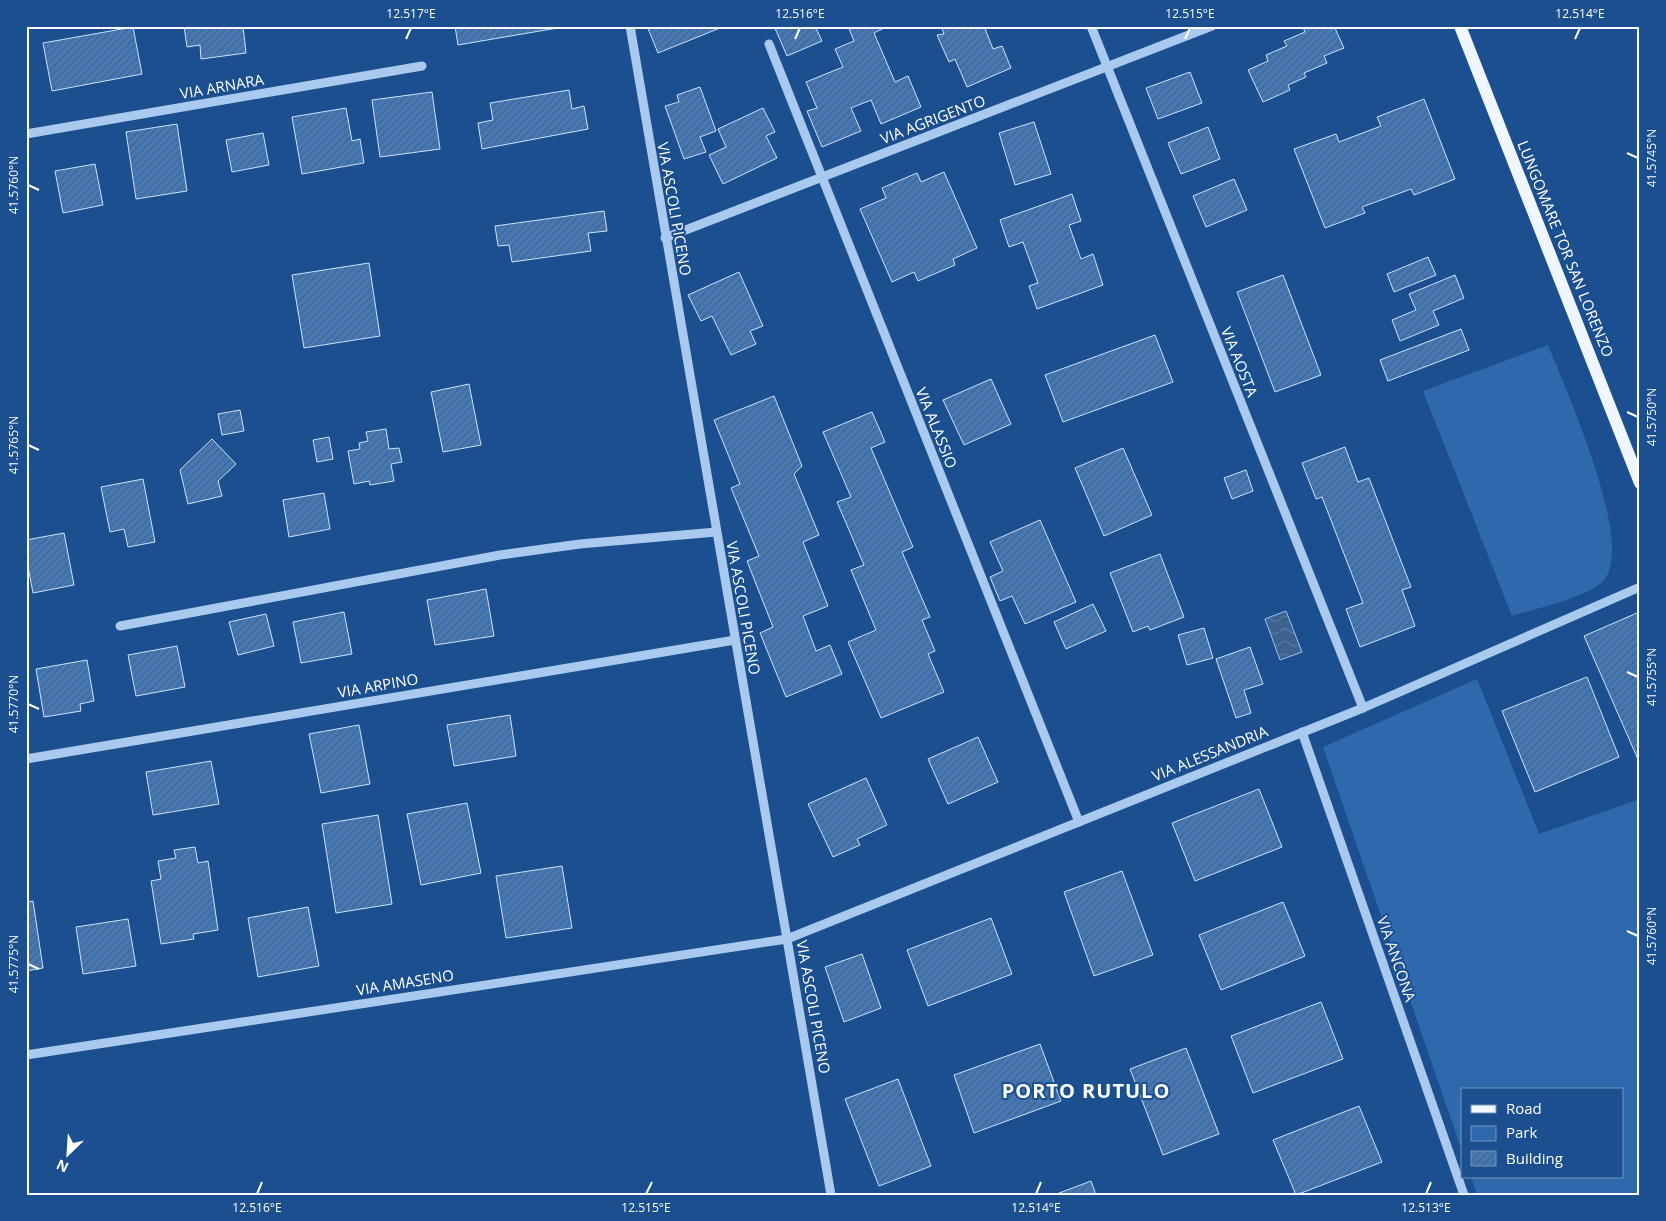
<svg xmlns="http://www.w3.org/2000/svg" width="1666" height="1221" font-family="'Open Sans',sans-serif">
<defs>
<pattern id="water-waves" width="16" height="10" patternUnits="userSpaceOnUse" patternTransform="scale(1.25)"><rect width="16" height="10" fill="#3c6290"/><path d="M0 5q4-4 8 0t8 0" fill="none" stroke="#597aa1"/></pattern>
<pattern id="building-hatch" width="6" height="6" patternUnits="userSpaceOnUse" patternTransform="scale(1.25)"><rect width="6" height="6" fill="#4478b7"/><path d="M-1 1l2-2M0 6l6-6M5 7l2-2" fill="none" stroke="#486282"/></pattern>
</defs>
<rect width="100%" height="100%" fill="#1b4f8f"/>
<g fill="#2e69ad">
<path d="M1548 345C1564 386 1640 551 1601 583 1584 598 1535 609 1512 616L1423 391Z"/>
<polygon points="1477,679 1539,834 1640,799 1640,1195 1477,1195 1471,1177 1622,1177 1622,1090 1462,1090 1462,1151 1323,747"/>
</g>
<polygon fill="url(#water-waves)" stroke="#9cc4f0" points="1286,611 1302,652 1280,660 1265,619"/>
<g fill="url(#building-hatch)" stroke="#cfe3fa">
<polygon points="184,26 243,26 246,53 201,59 200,45 187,47"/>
<polygon points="455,26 569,26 458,45"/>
<polygon points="647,26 725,26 658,53"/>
<polygon points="774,26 815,26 822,41 787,56"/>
<polygon points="848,26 888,26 874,33 895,82 908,76 921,107 881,124 871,100 851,108 861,131 822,147 807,111 817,108 806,82 843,67 835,49 854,41"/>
<polygon points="941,26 984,26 993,49 1002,46 1011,68 967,87 955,59 949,62 937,35 944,34"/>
<polygon points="1334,26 1344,48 1324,56 1327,63 1304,73 1306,77 1288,85 1290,90 1263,102 1248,70 1268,61 1266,55 1287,46 1284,41 1305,32 1303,27"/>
<polygon points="133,27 142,74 52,91 43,43"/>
<polygon points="1190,72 1202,103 1158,119 1146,88"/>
<polygon points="700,87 716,131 700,137 706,152 684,159 665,106 679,102 677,95"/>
<polygon points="569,90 572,109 584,106 588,129 482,149 478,123 493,120 490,103"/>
<polygon points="432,92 440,149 380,157 372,100"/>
<polygon points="1424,99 1455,179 1414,195 1411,189 1362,207 1365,213 1325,228 1294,149 1336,134 1339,142 1381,126 1377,117"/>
<polygon points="346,108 352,141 360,139 364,163 302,174 292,117"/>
<polygon points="763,108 775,132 766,136 777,158 723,184 709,155 726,147 718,129"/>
<polygon points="1034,122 1051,174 1015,185 999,133"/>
<polygon points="177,124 187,191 136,199 126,132"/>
<polygon points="1208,127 1220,159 1181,174 1168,143"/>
<polygon points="263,133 269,165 232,172 226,140"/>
<polygon points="95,164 103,205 63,213 55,171"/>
<polygon points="944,172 977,248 953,259 955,265 918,281 914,272 892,282 860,209 886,198 882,188 917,173 921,182"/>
<polygon points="1234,179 1247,210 1206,227 1193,196"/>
<polygon points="1072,194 1081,221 1069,225 1081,259 1093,254 1103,285 1037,309 1029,286 1038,283 1023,242 1009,247 1000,220"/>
<polygon points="604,211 607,231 588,233 591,251 512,262 509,245 498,246 495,226"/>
<polygon points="1428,257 1436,275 1394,292 1387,274"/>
<polygon points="369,263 380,336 304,348 292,275"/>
<polygon points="739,272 763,326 750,331 756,344 731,355 712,316 701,321 688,295"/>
<polygon points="1283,275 1321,375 1275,392 1237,292"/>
<polygon points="1455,275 1464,298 1433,311 1439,325 1400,341 1392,320 1416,310 1409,294"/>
<polygon points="1461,329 1469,350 1388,381 1380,360"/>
<polygon points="1155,335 1173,382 1063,422 1045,375"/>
<polygon points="991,379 1011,424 964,445 943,400"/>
<polygon points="469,384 481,445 443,452 431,392"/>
<polygon points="774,396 802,466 794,474 819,535 803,542 828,606 803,616 816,651 830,645 842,674 786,697 760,633 773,627 747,561 759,556 731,488 740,484 714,420"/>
<polygon points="240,410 244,431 222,435 218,414"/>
<polygon points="872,412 885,442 871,448 913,547 902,552 930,617 922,620 935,651 928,654 944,692 881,718 848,642 876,630 851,570 864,565 837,502 851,497 823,432"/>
<polygon points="386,429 389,449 399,448 402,462 391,464 394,481 370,485 369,481 354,484 348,451 360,449 359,443 368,441 366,432"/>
<polygon points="329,437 333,459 317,462 313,440"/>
<polygon points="212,439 236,464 218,481 222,496 188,504 180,470"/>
<polygon points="1345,447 1358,482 1369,478 1411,587 1402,590 1415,626 1360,647 1346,609 1363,603 1322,497 1316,499 1302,463"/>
<polygon points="1123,448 1152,515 1104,536 1075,468"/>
<polygon points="1246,470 1253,491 1232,499 1224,478"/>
<polygon points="143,479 155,542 128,547 124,529 110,532 101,487"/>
<polygon points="324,493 330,529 289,537 283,500"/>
<polygon points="1040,520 1076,602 1025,624 1012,596 1000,601 990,577 1003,571 990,542"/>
<polygon points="64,533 74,585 33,593 26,556 26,540"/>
<polygon points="1160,554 1184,617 1150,630 1148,626 1133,632 1110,573"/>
<polygon points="486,589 494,636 435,645 427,600"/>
<polygon points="1093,604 1106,631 1066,649 1054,622"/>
<polygon points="344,612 352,654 301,663 293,622"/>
<polygon points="1637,613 1640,620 1640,764 1584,636"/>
<polygon points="266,614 274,646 238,655 229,622"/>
<polygon points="1204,628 1213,658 1187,665 1178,635"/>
<polygon points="177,646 185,687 136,696 128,655"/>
<polygon points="1250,647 1263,684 1244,690 1251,713 1236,718 1216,659"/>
<polygon points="87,660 94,701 80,704 81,711 44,717 36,669"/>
<polygon points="1587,677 1619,757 1535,792 1502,711"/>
<polygon points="510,715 516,756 454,766 447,725"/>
<polygon points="359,725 370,784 321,793 309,734"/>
<polygon points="978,737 998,782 948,804 928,759"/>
<polygon points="211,761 219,804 153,815 146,772"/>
<polygon points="866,778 887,825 857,839 860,845 833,857 808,804"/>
<polygon points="1259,789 1282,847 1195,881 1172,823"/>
<polygon points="467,803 481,873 421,885 407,814"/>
<polygon points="378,815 392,904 336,913 322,824"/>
<polygon points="195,847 198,863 208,861 218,930 193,934 194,939 161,944 151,881 161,879 158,861 176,858 174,850"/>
<polygon points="562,866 572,928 506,938 496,876"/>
<polygon points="1122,871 1153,955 1094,976 1064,892"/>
<polygon points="33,901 43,968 26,971 26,902"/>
<polygon points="1283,902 1305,956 1221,990 1199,935"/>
<polygon points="308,907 319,966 258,977 248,918"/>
<polygon points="991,918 1012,974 928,1006 907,950"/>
<polygon points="128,919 136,966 83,974 76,927"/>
<polygon points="862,954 881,1008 844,1022 825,967"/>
<polygon points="1321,1002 1343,1059 1253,1093 1231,1036"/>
<polygon points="1040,1044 1061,1101 974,1133 954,1075"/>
<polygon points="1186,1048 1219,1134 1163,1155 1130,1069"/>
<polygon points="898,1079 931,1166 879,1186 845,1099"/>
<polygon points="1359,1106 1382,1162 1296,1195 1273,1140"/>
<polygon points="1091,1181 1096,1195 1054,1195"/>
</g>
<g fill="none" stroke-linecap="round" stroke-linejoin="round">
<g stroke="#a9c9ee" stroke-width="9">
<polyline points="630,26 831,1195"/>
<polyline points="1091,26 1363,708"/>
<polyline points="769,44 1079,822"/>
<polyline points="26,134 422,66"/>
<polyline points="665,238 1212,26"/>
<polyline points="120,626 500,555 580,544 716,532"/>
<polyline points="1302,732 1464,1195"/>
<polyline points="26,759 735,640"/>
<polyline points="26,1055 787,939 1363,708 1640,587"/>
</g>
<polyline stroke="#f0f6ff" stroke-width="12" points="1460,26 1640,483"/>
</g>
<path fill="none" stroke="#fff" stroke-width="2" d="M406 39 411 28M795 39 800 28M1185 39 1190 28M1575 39 1580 28M1627 153 1638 158M28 185 39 190M1627 412 1638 417M28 445 39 450M1627 672 1638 677M28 704 39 709M1627 931 1638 936M28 964 39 969M257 1194 262 1182M646 1194 652 1182M1036 1194 1041 1182M1426 1194 1431 1182"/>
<g text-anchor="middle" stroke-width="4" stroke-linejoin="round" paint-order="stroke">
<g font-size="15" fill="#fff" stroke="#1b4f8f">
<text transform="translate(222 87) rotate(-10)" y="5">VIA ARNARA</text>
<text transform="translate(933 120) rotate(-21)" y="5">VIA AGRIGENTO</text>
<text transform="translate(674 209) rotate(80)" y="5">VIA ASCOLI PICENO</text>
<text transform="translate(1565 249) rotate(68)" y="5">LUNGOMARE TOR SAN LORENZO</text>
<text transform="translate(1239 362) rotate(68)" y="5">VIA AOSTA</text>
<text transform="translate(936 428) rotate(68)" y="5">VIA ALASSIO</text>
<text transform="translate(743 608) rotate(80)" y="5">VIA ASCOLI PICENO</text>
<text transform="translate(378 686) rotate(-10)" y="5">VIA ARPINO</text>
<text transform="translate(1210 754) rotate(-22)" y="5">VIA ALESSANDRIA</text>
<text transform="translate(1396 959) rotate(71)" y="5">VIA ANCONA</text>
<text transform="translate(405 983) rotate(-9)" y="5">VIA AMASENO</text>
<text transform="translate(813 1007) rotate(80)" y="5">VIA ASCOLI PICENO</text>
</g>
<g font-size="20" font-weight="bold" letter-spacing="1" fill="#fff" stroke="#1b4f8f">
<text x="1086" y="1098">PORTO RUTULO</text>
</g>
</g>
<rect width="1666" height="1221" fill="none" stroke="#1b4f8f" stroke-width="55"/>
<rect x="1461" y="1088" width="162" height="90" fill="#1b4f8f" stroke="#7695bc"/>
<rect x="1471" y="1105" width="25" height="8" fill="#f0f6ff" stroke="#7695bc"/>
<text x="1506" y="1114" font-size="15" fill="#ffffff">Road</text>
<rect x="1471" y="1126" width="25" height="15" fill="#2e69ad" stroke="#7695bc"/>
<text x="1506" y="1138" font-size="15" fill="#ffffff">Park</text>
<rect x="1471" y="1151" width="25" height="15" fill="url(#building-hatch)" stroke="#7695bc"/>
<text x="1506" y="1164" font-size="15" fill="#ffffff">Building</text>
<g transform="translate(68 1154) rotate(205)" stroke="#1b4f8f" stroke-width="4" paint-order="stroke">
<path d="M0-4L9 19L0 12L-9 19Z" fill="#ffffff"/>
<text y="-8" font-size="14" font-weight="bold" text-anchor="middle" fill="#ffffff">N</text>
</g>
<rect x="28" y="28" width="1610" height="1166" fill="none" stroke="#fff" stroke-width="2"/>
<g font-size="12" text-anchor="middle" fill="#fff">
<text x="411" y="18">12.517°E</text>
<text x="800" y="18">12.516°E</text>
<text x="1190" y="18">12.515°E</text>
<text x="1580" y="18">12.514°E</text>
<text transform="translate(1652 158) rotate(-90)" y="4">41.5745°N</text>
<text transform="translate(14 185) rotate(-90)" y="4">41.5760°N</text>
<text transform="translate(1652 417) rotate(-90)" y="4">41.5750°N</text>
<text transform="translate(14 445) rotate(-90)" y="4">41.5765°N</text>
<text transform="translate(1652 677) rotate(-90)" y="4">41.5755°N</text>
<text transform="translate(14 704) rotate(-90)" y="4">41.5770°N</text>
<text transform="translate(1652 936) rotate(-90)" y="4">41.5760°N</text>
<text transform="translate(14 964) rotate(-90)" y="4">41.5775°N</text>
<text x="257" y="1212">12.516°E</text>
<text x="646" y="1212">12.515°E</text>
<text x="1036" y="1212">12.514°E</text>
<text x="1426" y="1212">12.513°E</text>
</g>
</svg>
